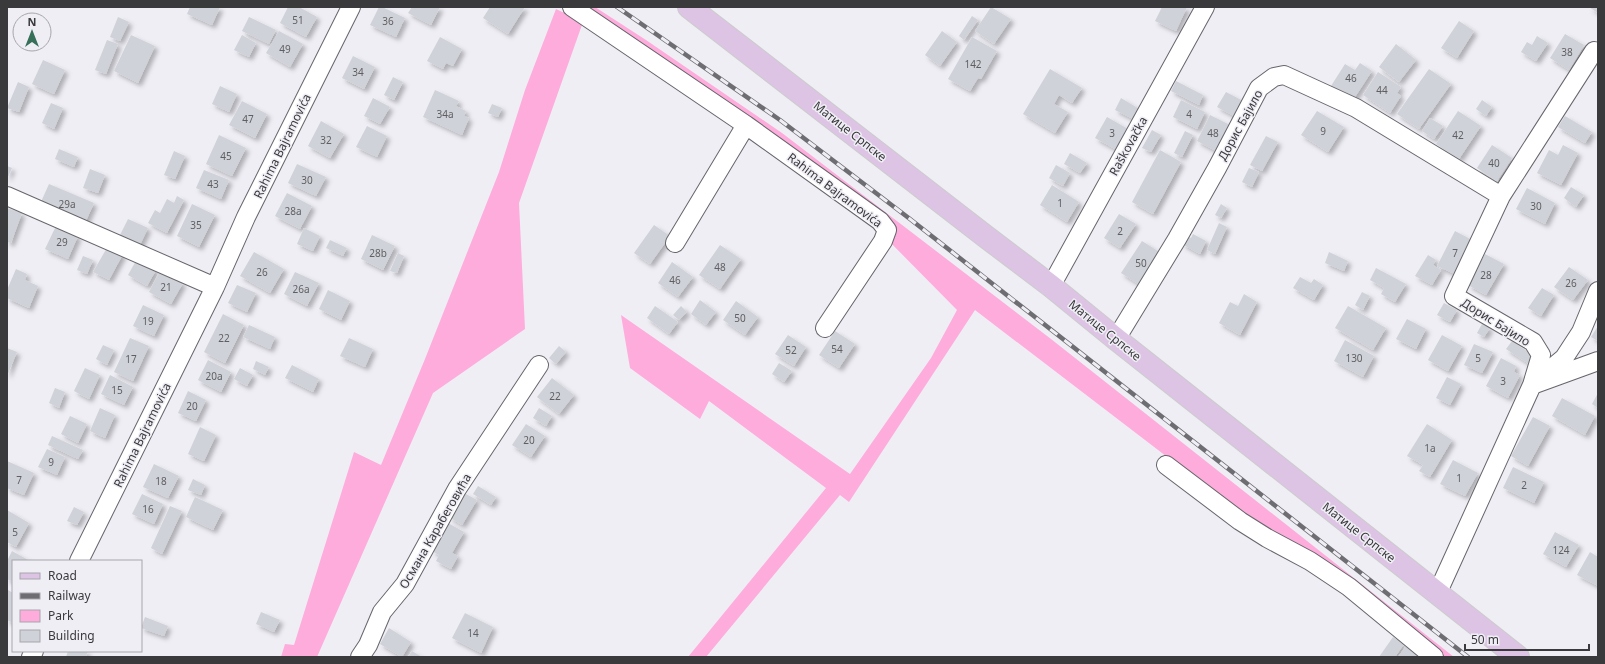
<svg xmlns="http://www.w3.org/2000/svg" width="1605" height="664" font-family="'Noto Sans',sans-serif">
<style>
.green{fill:#feacdc}
.building{fill:#cfd2d8;filter:url(#shadow)}
.lines{fill:none;stroke-linecap:round;stroke-linejoin:round}
.minor-casing{stroke:#66656b;stroke-width:20}
.major-casing{stroke:#ccc;stroke-width:24}
.minor{stroke:#fff;stroke-width:18}
.major{stroke:#ddc4e5;stroke-width:22}
.rail-casing{stroke:#6e6d72;stroke-width:4.5}
.rail{stroke:#efeef5;stroke-width:3;stroke-dasharray:9;stroke-linecap:butt}
.labels{text-anchor:middle;dominant-baseline:central;stroke-width:3;stroke-linejoin:round;paint-order:stroke}
.number-label{font-size:10px;fill:#5f5f63}
.street-label{font-size:12px;fill:#3a393c;stroke:#efeef5}
</style>
<defs>
<filter id="shadow"><feDropShadow dx="3.5" dy="3.5" stdDeviation="2" flood-color="#0004"/></filter>
</defs>
<rect width="100%" height="100%" fill="#efeef5"/>
<path class="green" d="M573 7H595L646 40 782 133 1051 339 1454 657H1441L1256 529 1162 453 975 310 849 502 840 495 706 657H688L826 488 709 401 700 419 630 368 621 315 850 474 931 358 957 310 882 234 888 226Z
M556 9 583 22 519 203 525 329 433 393 317 657H281L285 644 294 645 354 452 381 465 425 359 499 172 525 90Z"/>
<path class="building" d="M190 7H220L212 25 187 14Z
M288 7H299L317 17 306 37 280 23Z
M379 7H382L405 18 396 37 370 25Z
M412 7H440L431 25 408 13Z
M490 7H525L508 34 483 18Z
M991 7 1011 19 994 44 975 31Z
M1162 7H1187L1176 31 1155 21Z
M1589 7H1598V13Z
M972 16 978 20 964 40 959 36Z
M118 17 129 22 120 41 110 37Z
M249 17 276 30 269 44 242 31Z
M1459 21 1474 31 1457 58 1441 48Z
M279 31 303 44 290 67 266 53Z
M942 31 957 42 940 66 925 55Z
M1565 34 1584 45 1569 70 1550 58Z
M131 35 155 46 138 83 114 71Z
M242 35 256 43 249 57 234 50Z
M1537 36 1548 43 1536 61 1521 52 1527 42 1532 45Z
M440 37 462 49 453 66 446 63 443 69 427 61Z
M972 37 997 51 981 79 978 78 970 91 948 79Z
M107 40 118 44 106 74 95 70Z
M1396 44 1416 60 1399 82 1379 67Z
M353 56 375 67 364 89 342 78Z
M43 60 65 70 54 94 32 84Z
M1360 63 1372 71 1353 100 1331 86 1345 64 1355 70Z
M1050 69 1082 88 1072 103 1059 95 1054 104 1068 112 1055 133 1023 114Z
M1429 69 1451 84 1419 129 1397 114Z
M1378 72 1401 87 1397 93 1401 96 1390 113 1363 95Z
M393 77 403 82 394 100 384 95Z
M1176 81 1203 95 1199 105 1171 91Z
M18 82 29 87 19 112 7 108Z
M220 86 237 94 229 112 212 104Z
M435 90 459 101 456 106 466 111 464 116 469 118 462 135 423 117Z
M1226 92 1243 101 1234 116 1217 107Z
M373 98 390 107 380 124 364 116Z
M1121 98 1141 110 1135 120 1115 110Z
M1181 100 1205 112 1197 129 1173 117Z
M1482 100 1492 107 1486 116 1476 109Z
M242 101 267 114 255 138 229 125Z
M51 103 63 108 54 129 42 123Z
M492 104 502 108 498 117 488 113Z
M1317 111 1344 127 1328 152 1301 135Z
M1458 111 1481 126 1459 159 1436 144Z
M1210 115 1230 125 1216 151 1197 141Z
M1565 116 1592 132 1585 143 1558 127Z
M1107 117 1128 129 1117 150 1095 138Z
M1430 118 1443 126 1434 139 1422 131Z
M321 121 344 134 330 158 308 146Z
M367 126 387 136 377 157 356 147Z
M1152 130 1161 135 1151 152 1142 148Z
M1185 131 1193 135 1182 157 1174 153Z
M219 135 246 148 232 176 206 164Z
M1266 136 1278 142 1262 171 1250 165Z
M1492 145 1512 158 1497 181 1477 168Z
M1563 145 1578 153 1561 185 1537 173 1549 150 1558 155Z
M59 149 78 157 74 167 55 159Z
M1160 150 1181 162 1153 214 1132 202Z
M174 151 185 156 175 179 164 175Z
M1070 153 1087 163 1080 173 1064 164Z
M297 164 326 177 316 196 288 183Z
M1056 165 1070 173 1063 186 1049 178Z
M7 166 12 168 7 179Z
M1249 168 1259 172 1252 187 1242 182Z
M90 169 105 175 98 193 83 188Z
M204 170 229 180 221 199 196 188Z
M49 184 94 203 85 223 40 204Z
M1052 185 1079 202 1067 222 1040 205Z
M1571 187 1584 195 1576 207 1564 198Z
M1527 188 1555 203 1545 224 1516 209Z
M287 193 312 206 300 229 275 216Z
M177 196 184 200 167 233 148 223 155 210 160 213 167 199 174 203Z
M192 204 215 215 199 247 177 236Z
M1221 204 1227 208 1221 218 1215 215Z
M7 208 22 213 11 243 7 242Z
M1119 214 1136 224 1120 248 1104 238Z
M128 219 148 228 139 247 119 237Z
M1219 223 1227 227 1215 254 1207 250Z
M654 225 670 236 650 264 634 253Z
M56 226 78 236 68 259 45 249Z
M304 228 320 236 313 251 297 244Z
M1455 231 1472 240 1455 274 1437 266Z
M1193 234 1206 241 1200 254 1182 244 1186 236 1191 238Z
M372 235 395 246 383 270 361 259Z
M330 240 347 248 343 256 326 248Z
M1142 241 1161 253 1140 285 1121 273Z
M720 245 741 259 720 289 699 275Z
M108 246 123 254 109 280 93 272Z
M254 252 284 269 270 293 240 276Z
M1329 252 1348 261 1344 271 1325 263Z
M398 253 404 256 397 273 390 271Z
M1485 254 1504 264 1486 295 1468 285Z
M1428 255 1436 260 1433 265 1441 270 1432 285 1415 276Z
M83 256 93 260 87 274 77 270Z
M137 259 156 270 147 286 128 275Z
M672 262 693 277 678 297 658 283Z
M1569 267 1588 280 1573 300 1554 287Z
M1376 268 1406 284 1395 302 1381 294 1384 288 1370 280Z
M16 269 27 274 25 280 38 286 29 308 7 298V290Z
M160 271 183 283 171 304 149 292Z
M295 272 319 283 307 306 284 294Z
M1300 277 1311 283 1314 279 1323 285 1314 300 1293 288Z
M237 285 256 293 247 312 228 303Z
M1542 288 1554 295 1541 316 1528 308Z
M328 290 350 301 341 320 319 309Z
M1362 292 1370 296 1363 310 1355 305Z
M1244 294 1257 302 1240 335 1219 323 1230 302 1238 306Z
M700 300 716 312 706 325 691 314Z
M736 301 758 317 745 335 723 320Z
M1444 303 1457 310 1450 322 1437 315Z
M143 305 164 315 154 336 133 326Z
M655 306 678 322 669 334 647 318Z
M681 306 687 312 679 320 673 315Z
M1348 306 1386 328 1373 350 1335 328Z
M223 314 244 325 225 363 204 352Z
M1407 319 1426 329 1416 349 1396 339Z
M1482 324 1490 328 1484 337 1477 333Z
M249 325 275 337 270 349 243 337Z
M1598 326V341L1591 337Z
M835 331 855 344 839 368 819 355Z
M788 335 806 347 794 366 775 354Z
M1442 335 1462 346 1448 371 1428 360Z
M130 338 149 346 133 381 114 372Z
M349 338 373 349 365 367 340 356Z
M1345 340 1374 356 1363 377 1334 361Z
M1512 341 1534 356 1529 364 1506 349Z
M1474 344 1493 352 1482 373 1464 365Z
M103 345 114 350 107 365 96 359Z
M559 346 566 352 556 364 549 358Z
M7 348 17 352 7 376Z
M1501 358 1516 366 1514 372 1520 375 1508 398 1486 386Z
M208 360 231 372 221 392 198 380Z
M256 361 269 367 265 375 253 369Z
M779 363 792 371 784 382 772 374Z
M292 365 319 379 313 392 285 378Z
M85 368 100 375 89 399 74 391Z
M240 368 253 375 247 386 234 379Z
M110 375 133 387 124 405 101 394Z
M1447 377 1461 384 1450 405 1436 398Z
M552 378 574 395 559 414 537 397Z
M55 388 65 392 59 408 49 403Z
M188 391 206 400 196 421 178 413Z
M1598 393V408L1592 404Z
M1562 398 1595 416 1585 435 1552 416Z
M100 408 115 415 105 438 90 431Z
M539 408 552 416 546 426 533 418Z
M70 416 87 424 78 443 61 434Z
M1533 417 1550 426 1528 466 1511 456Z
M526 424 545 436 531 457 512 445Z
M1427 424 1452 440 1430 477 1419 471 1423 465 1407 456Z
M200 427 216 435 204 461 188 454Z
M52 436 83 450 78 459 48 445Z
M47 449 65 457 57 475 38 467Z
M1453 460 1478 473 1465 496 1440 484Z
M7 461 34 473 24 495 7 488Z
M154 464 179 476 168 498 143 487Z
M1513 467 1544 482 1534 503 1503 488Z
M193 479 205 485 201 495 188 490Z
M478 486 496 497 491 505 473 494Z
M464 493 477 500 462 525 449 517Z
M142 494 163 504 154 524 132 514Z
M195 497 223 510 213 530 186 517Z
M170 506 182 511 162 554 151 548Z
M74 507 84 512 77 525 67 521Z
M7 510 29 523 16 547 7 542Z
M448 523 464 532 452 553 458 556 451 569 436 561 439 555 432 551Z
M1555 532 1579 545 1566 567 1543 554Z
M12 551 30 561H13V582L7 579V561Z
M1590 552 1598 557V586L1577 575Z
M8 590 13 593V623L7 620Z
M261 612 280 620 274 632 256 624Z
M465 613 493 627 481 653 452 638Z
M145 617 168 626 164 636 141 628Z
M389 628 411 642 402 657 380 644Z
M1393 637 1404 644 1395 657H1379Z
M1406 646 1417 654 1415 657H1398Z
M68 651H86L88 652 85 657H66Z
M412 651 422 657H408Z"/>
<g class="lines">
<defs>
<path id="minor" d="M572 7 746 125 675 243
M746 125 880 221 887 230 883 241 825 328
M7 196 215 287
M1051 286 1205 7
M1116 339 1177 239 1217 168 1259 88 1274 77 1284 75 1356 108 1501 196
M1540 378 1564 358 1581 332 1598 291
M1532 385 1541 355 1533 342 1454 296 1501 196 1594 51
M1166 465 1240 521 1267 538 1310 561 1349 587 1434 657
M79 561 215 287 246 217 351 7
M1437 594 1532 385 1598 361
M31 657 34 651
M360 657 368 645 382 612 405 584 457 489 539 365"/>
<path id="major" d="M689 7 985 236 1051 286 1116 339 1518 657"/>
</defs>
<use href="#minor" class="minor-casing"/>
<use href="#major" class="major-casing"/>
<use href="#minor" class="minor"/>
<use href="#major" class="major"/>
<defs>
<path id="rail" d="M617 7 780 120 910 219 1468 657"/>
</defs>
<use href="#rail" class="rail-casing"/>
<use href="#rail" class="rail"/>
</g>
<g class="labels">
<g class="number-label">
<text x="298" y="20">51</text>
<text x="388" y="21">36</text>
<text x="285" y="49">49</text>
<text x="1567" y="52">38</text>
<text x="973" y="64">142</text>
<text x="358" y="72">34</text>
<text x="1351" y="78">46</text>
<text x="1382" y="90">44</text>
<text x="445" y="114">34a</text>
<text x="1189" y="114">4</text>
<text x="248" y="119">47</text>
<text x="1323" y="131">9</text>
<text x="1112" y="133">3</text>
<text x="1213" y="133">48</text>
<text x="1458" y="135">42</text>
<text x="326" y="140">32</text>
<text x="226" y="156">45</text>
<text x="1494" y="163">40</text>
<text x="307" y="180">30</text>
<text x="213" y="184">43</text>
<text x="1060" y="203">1</text>
<text x="67" y="204">29a</text>
<text x="1536" y="206">30</text>
<text x="293" y="211">28a</text>
<text x="196" y="225">35</text>
<text x="1120" y="231">2</text>
<text x="62" y="242">29</text>
<text x="378" y="253">28b</text>
<text x="1455" y="253">7</text>
<text x="1141" y="263">50</text>
<text x="720" y="267">48</text>
<text x="262" y="272">26</text>
<text x="1486" y="275">28</text>
<text x="675" y="280">46</text>
<text x="1571" y="283">26</text>
<text x="166" y="287">21</text>
<text x="301" y="289">26a</text>
<text x="740" y="318">50</text>
<text x="148" y="321">19</text>
<text x="224" y="338">22</text>
<text x="837" y="349">54</text>
<text x="791" y="350">52</text>
<text x="1354" y="358">130</text>
<text x="1478" y="358">5</text>
<text x="131" y="359">17</text>
<text x="214" y="376">20a</text>
<text x="1503" y="381">3</text>
<text x="117" y="390">15</text>
<text x="555" y="396">22</text>
<text x="192" y="406">20</text>
<text x="529" y="440">20</text>
<text x="1430" y="448">1a</text>
<text x="51" y="462">9</text>
<text x="1459" y="478">1</text>
<text x="19" y="480">7</text>
<text x="161" y="481">18</text>
<text x="1524" y="485">2</text>
<text x="148" y="509">16</text>
<text x="15" y="532">5</text>
<text x="1561" y="550">124</text>
<text x="473" y="633">14</text>
</g>
<g class="street-label">
<text transform="translate(1240 125) rotate(-61)">Дорис Бајило</text>
<text transform="translate(850 131) rotate(38)">Матице Српске</text>
<text transform="translate(282 146) rotate(-64)">Rahima Bajramovića</text>
<text transform="translate(1128 146) rotate(-61)">Raškovačka</text>
<text transform="translate(835 190) rotate(37)">Rahima Bajramovića</text>
<text transform="translate(1496 322) rotate(32)">Дорис Бајило</text>
<text transform="translate(1105 330) rotate(39)">Матице Српске</text>
<text transform="translate(142 435) rotate(-64)">Rahima Bajramovića</text>
<text transform="translate(435 531) rotate(-60)">Османа Карабеговића</text>
<text transform="translate(1359 532) rotate(38)">Матице Српске</text>
</g>
</g>
<rect width="1605" height="664" fill="none" stroke="#3a393c" stroke-width="16"/>
<rect x="12" y="560" width="130" height="92" fill="#efeef5" stroke="#a7a6ab"/>
<rect x="20" y="573" width="20" height="6" fill="#ddc4e5" stroke="#a7a6ab"/>
<text x="48" y="580" font-size="12" fill="#3a393c">Road</text>
<rect x="20" y="593" width="20" height="6" fill="#6e6d72" stroke="#a7a6ab"/>
<text x="48" y="600" font-size="12" fill="#3a393c">Railway</text>
<rect x="20" y="610" width="20" height="12" fill="#feacdc" stroke="#a7a6ab"/>
<text x="48" y="620" font-size="12" fill="#3a393c">Park</text>
<rect x="20" y="630" width="20" height="12" fill="#cfd2d8" stroke="#a7a6ab"/>
<text x="48" y="640" font-size="12" fill="#3a393c">Building</text>
<g transform="translate(32 32)"><circle r="19" fill="#efeef5" stroke="#a7a6ab"/>
<path d="M0-3L7 15L0 10L-7 15Z" fill="#367059"/>
<text y="-6" font-size="11" font-weight="bold" text-anchor="middle" fill="#3a393c">N</text>
</g>
<path d="M1465 644v6h124v-6" fill="none" stroke="#3a393c" stroke-width="2"/>
<text x="1471" y="644" font-size="12" fill="#3a393c" stroke="#efeef5" stroke-width="3" paint-order="stroke">50 m</text>
</svg>
